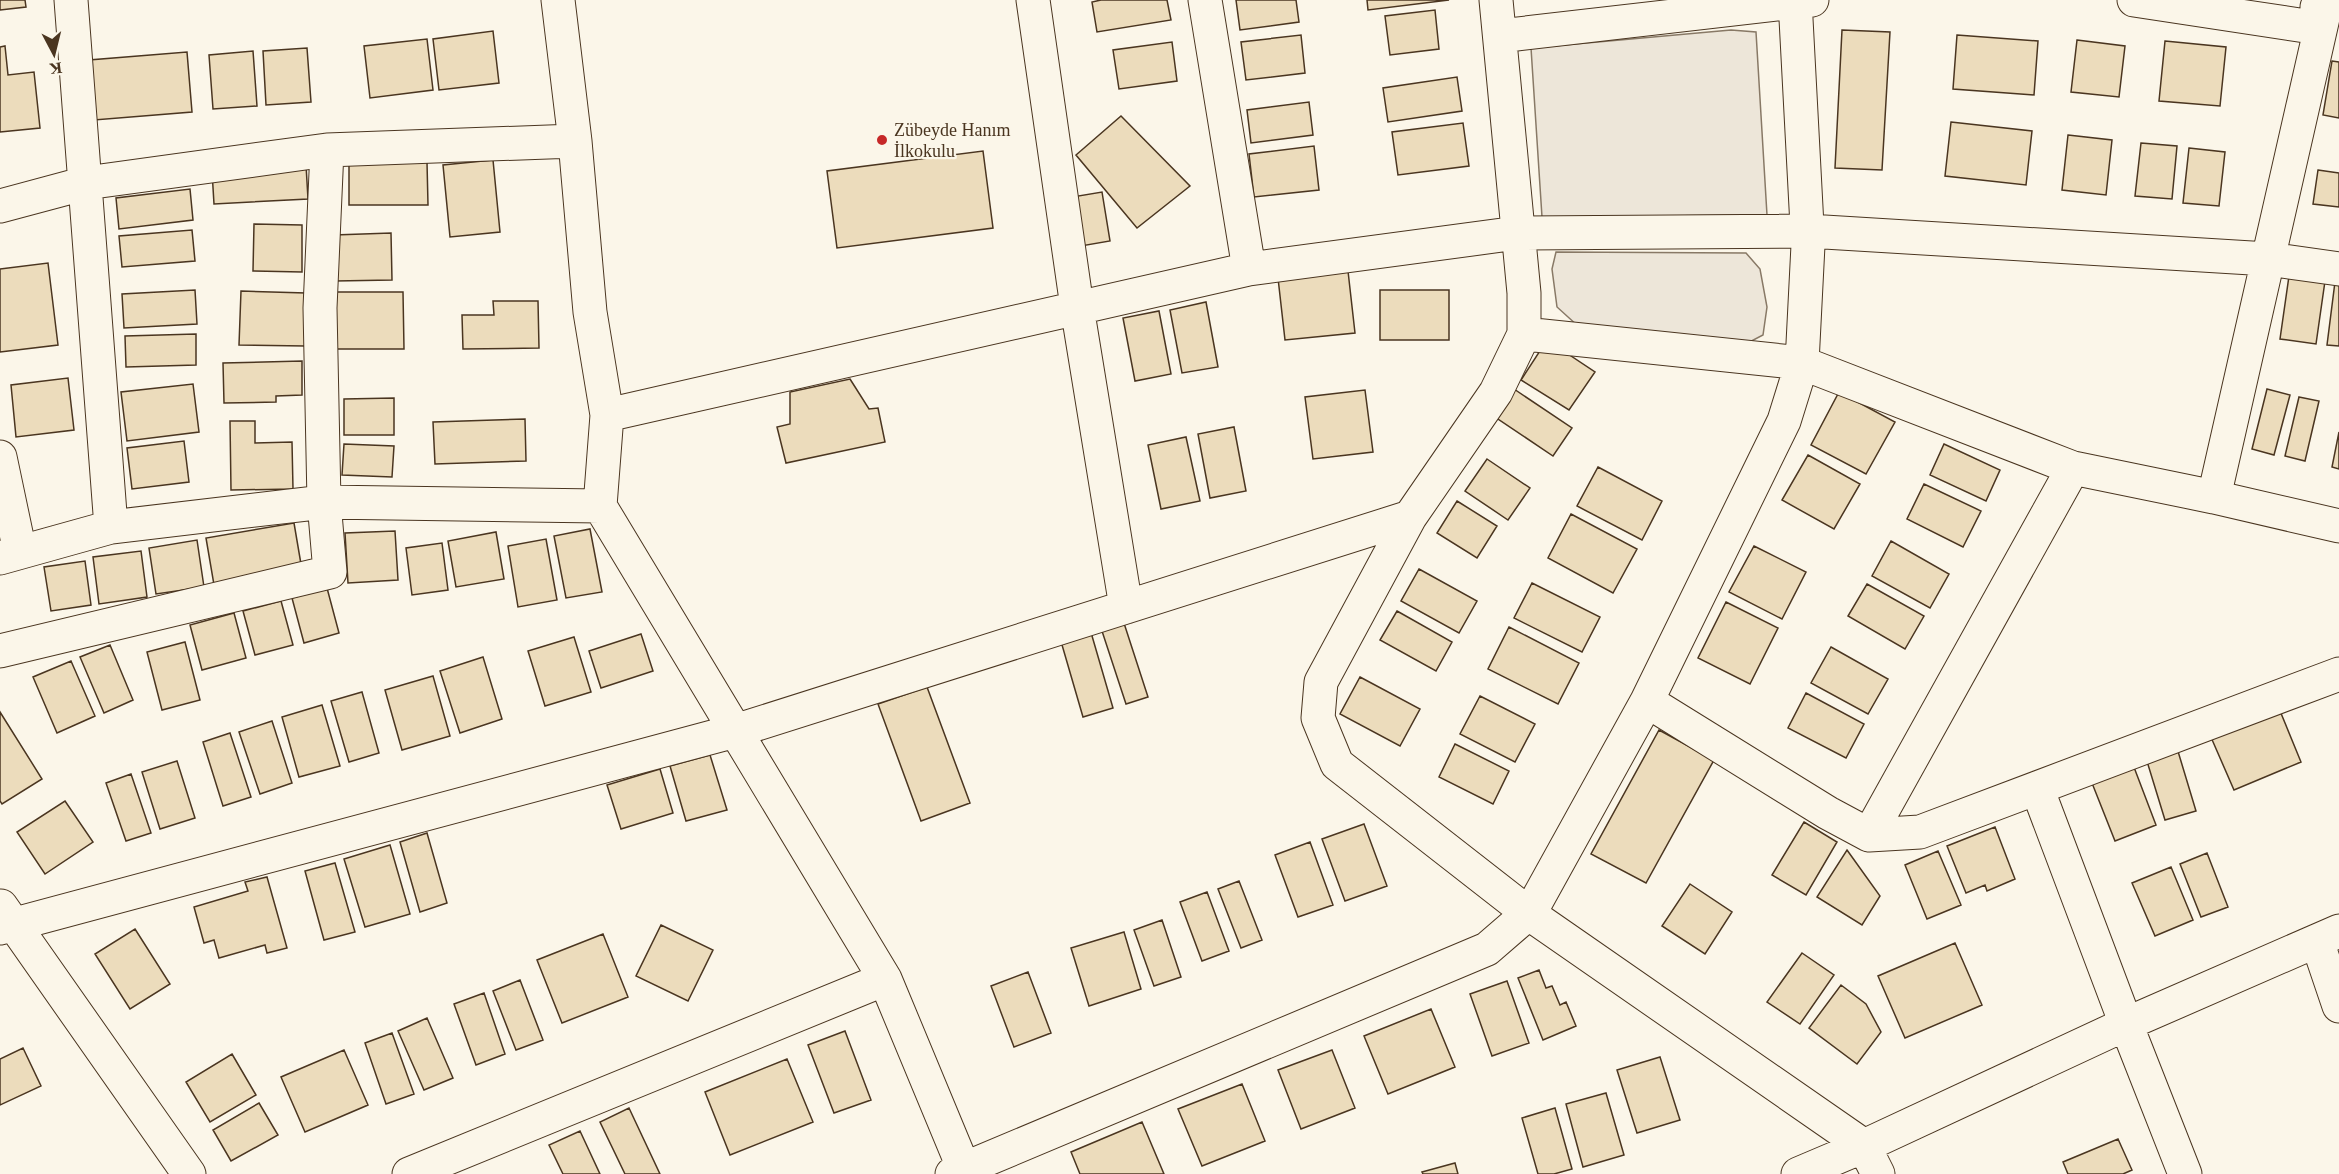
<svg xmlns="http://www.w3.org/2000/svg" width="2339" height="1174" font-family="'Times New Roman',serif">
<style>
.green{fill:#ede6d9;stroke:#887966;stroke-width:1.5}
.building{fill:#ecdcbc;stroke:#4a3520;stroke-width:1.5}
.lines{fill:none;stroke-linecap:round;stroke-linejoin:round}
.minor-casing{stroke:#4a3520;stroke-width:35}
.minor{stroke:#fbf6e9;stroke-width:33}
.poi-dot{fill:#c62828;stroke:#fbf6e9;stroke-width:2}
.labels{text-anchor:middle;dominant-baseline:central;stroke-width:4.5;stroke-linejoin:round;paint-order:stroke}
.poi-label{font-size:18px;fill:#4a3520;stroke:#fbf6e9;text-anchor:start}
</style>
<rect width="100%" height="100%" fill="#fbf6e9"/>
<path class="green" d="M1731 30 1756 32 1767 215 1542 217 1531 48Z
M1556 252 1746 253 1760 269 1767 307 1763 335 1740 347 1589 336 1557 307 1552 269Z"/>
<path class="building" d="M0 0H25L26 7 0 10Z
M1101 0H1167L1171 20 1097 32 1092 2Z
M1236 0H1296L1299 22 1240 30Z
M1367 0H1449L1368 10Z
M1435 10 1439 49 1390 55 1385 16Z
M1842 30 1890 32 1882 170 1835 168Z
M493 31 499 83 439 90 433 39Z
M1301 35 1305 73 1246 80 1241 42Z
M1957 35 2038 41 2034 95 1953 89Z
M427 39 433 90 370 98 364 46Z
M2077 40 2125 46 2119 97 2071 92Z
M2165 41 2226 47 2220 106 2159 101Z
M1172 42 1177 81 1119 89 1113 50Z
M5 46 8 75 34 72 40 128 0 132V47Z
M307 48 311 102 266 105 263 51Z
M253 51 257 106 213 109 209 55Z
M187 52 192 112 94 120 89 60Z
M2332 61 2339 62V118L2323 115Z
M1457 77 1462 111 1388 122 1383 88Z
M1309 102 1313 135 1251 143 1247 110Z
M1121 116 1190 186 1137 228 1076 155Z
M1951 122 2032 131 2026 185 1945 176Z
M1463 123 1469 166 1398 175 1392 132Z
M2068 135 2112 140 2106 195 2062 190Z
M2141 143 2177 146 2172 199 2135 196Z
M1314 146 1319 190 1254 197 1249 154Z
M2189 148 2225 152 2219 206 2183 203Z
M983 151 993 228 837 248 827 171Z
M493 160 500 232 450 237 443 165Z
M427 162 428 205H349V163Z
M306 165 308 199 214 204 212 171Z
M2318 170 2339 173V207L2313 204Z
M190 189 193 220 119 229 116 198Z
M1102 192 1110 241 1081 246 1072 197Z
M254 224 302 225V272L253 271Z
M192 230 195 261 122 267 119 236Z
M391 233 392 280 335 281 334 235Z
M48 263 58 345 0 352V269Z
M2290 269 2326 274 2316 344 2280 339Z
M1348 271 1355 333 1285 340 1278 278Z
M2336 274H2339V346L2327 345Z
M195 290 197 324 124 328 122 294Z
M1380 290H1449V340H1380Z
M241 291 306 293 305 346 239 345Z
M333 292H403L404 349H333Z
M493 301H538L539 348 463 349 462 315H494Z
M1206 302 1218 367 1182 373 1170 310Z
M1159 311 1171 374 1135 381 1123 318Z
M196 334V365L126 367 125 336Z
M1547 340 1595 372 1569 410 1521 380Z
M302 361V395L276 396V402L224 403 223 363Z
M68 378 74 430 16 437 11 385Z
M850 379 869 409 878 408 885 442 786 463 777 427 790 424V392Z
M193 384 199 432 127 441 121 392Z
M1514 389 1572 428 1553 456 1495 417Z
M2267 389 2290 395 2274 455 2252 449Z
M1365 390 1373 452 1313 459 1305 397Z
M1839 392 1895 422 1866 474 1811 445Z
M2299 397 2319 401 2305 461 2285 456Z
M394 398V435H344V399Z
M525 419 526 461 435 464 433 422Z
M230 421H255V443L292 442 293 489 231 490Z
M1234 427 1246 491 1210 498 1198 434Z
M2339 432V469L2332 467Z
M1186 437 1200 501 1161 509 1148 445Z
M184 441 189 482 132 489 127 448Z
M344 444 394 446 392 477 342 475Z
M1944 444 2000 470 1986 501 1930 475Z
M1808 455 1860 484 1834 529 1782 500Z
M1487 459 1530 488 1508 520 1465 491Z
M1598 467 1662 501 1642 540 1577 506Z
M1924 484 1981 511 1963 547 1907 519Z
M1457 501 1497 526 1477 558 1437 533Z
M1571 514 1637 549 1613 593 1548 558Z
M294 523 302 570 214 585 206 538Z
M590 529 602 592 566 598 554 536Z
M395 531 398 580 348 583 345 533Z
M496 532 504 579 456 587 448 541Z
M546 539 557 600 518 607 508 546Z
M197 540 204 587 156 594 149 548Z
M1891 541 1949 574 1930 608 1872 576Z
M442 543 448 590 412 595 406 548Z
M1754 546 1806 572 1782 619 1729 592Z
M141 551 147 597 99 604 93 557Z
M85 561 91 605 51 611 44 567Z
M1419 569 1477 601 1459 633 1401 601Z
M1532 583 1600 617 1582 652 1514 618Z
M1867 584 1924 616 1905 649 1848 616Z
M327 588 339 633 304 643 292 598Z
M281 601 293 645 255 655 243 611Z
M1726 602 1778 628 1750 684 1698 658Z
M1397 611 1452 642 1436 671 1380 640Z
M234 613 246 658 202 670 190 625Z
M1122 617 1148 697 1126 704 1100 625Z
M1509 627 1579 663 1558 704 1488 669Z
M1090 629 1113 708 1083 717 1060 638Z
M641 634 653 671 601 688 589 651Z
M574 637 591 692 545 706 528 651Z
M185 642 200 700 162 710 147 652Z
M110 645 133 700 104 713 80 657Z
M1831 647 1888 679 1868 714 1811 683Z
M483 657 502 719 460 733 440 671Z
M71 661 95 716 57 733 33 677Z
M433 676 450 736 402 750 385 690Z
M1360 677 1420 709 1400 746 1340 714Z
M927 687 970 803 921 821 878 704Z
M362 692 379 753 349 762 331 701Z
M1806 693 1864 724 1846 758 1788 728Z
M1480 696 1535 724 1515 762 1460 734Z
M322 705 340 766 299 777 282 717Z
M2278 706 2301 762 2234 790 2210 735Z
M0 712 42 779 2 804 0 801Z
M272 721 292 783 260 794 239 732Z
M1659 730 1714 760 1646 883 1591 854Z
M230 733 251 797 223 806 203 742Z
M1455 744 1509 771 1493 804 1439 777Z
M2177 748 2196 811 2165 820 2146 758Z
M710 755 727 810 686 821 670 766Z
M177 761 195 818 160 829 142 772Z
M2132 762 2156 825 2115 841 2090 778Z
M660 769 673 813 621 829 607 785Z
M131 774 151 833 126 841 106 783Z
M65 801 93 842 45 874 17 832Z
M1804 822 1837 842 1806 895 1772 875Z
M1364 824 1387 886 1345 901 1322 839Z
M1995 827 2015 879 1987 891 1985 885 1966 893 1947 846Z
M427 833 447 903 420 912 400 842Z
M1310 842 1333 905 1298 917 1275 855Z
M390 845 410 914 365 927 344 859Z
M1847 850 1880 896 1862 925 1817 897Z
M1938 851 1961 905 1927 919 1905 865Z
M2207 853 2228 907 2201 917 2180 864Z
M335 863 355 932 324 940 305 871Z
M2171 867 2193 920 2155 936 2132 883Z
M267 877 287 948 267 953 265 945 219 958 214 940 204 943 194 907 248 891 245 882Z
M1239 881 1262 940 1241 948 1218 889Z
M1690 884 1732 912 1705 954 1662 926Z
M1207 892 1229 951 1202 961 1180 902Z
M1162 920 1181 977 1154 986 1134 930Z
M661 925 713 950 688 1001 636 976Z
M135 929 170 984 130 1009 95 954Z
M1124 932 1141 989 1089 1006 1071 948Z
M603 934 628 997 562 1023 537 960Z
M1955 943 1982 1005 1905 1038 1878 976Z
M1802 953 1834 975 1800 1024 1767 1002Z
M1539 970 1546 988 1552 986 1560 1005 1566 1002 1576 1026 1543 1040 1518 978Z
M1028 972 1051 1033 1014 1047 991 986Z
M520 980 543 1040 516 1050 493 991Z
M1507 981 1529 1043 1492 1056 1470 994Z
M1841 985 1866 1004 1881 1032 1857 1064 1809 1028Z
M484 993 505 1054 476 1065 454 1004Z
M1431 1009 1455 1067 1388 1094 1364 1036Z
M427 1018 453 1078 424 1090 398 1031Z
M845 1031 871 1100 834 1113 808 1045Z
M392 1033 414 1094 386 1104 365 1043Z
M23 1048 41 1086 0 1105V1059Z
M344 1050 368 1105 305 1132 281 1077Z
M1332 1050 1355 1108 1301 1129 1278 1070Z
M232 1054 256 1095 210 1122 186 1082Z
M1660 1057 1680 1120 1637 1133 1617 1070Z
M787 1059 813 1122 730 1155 705 1092Z
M1242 1084 1265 1141 1202 1166 1178 1109Z
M1606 1093 1624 1155 1583 1167 1566 1104Z
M259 1103 278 1135 231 1161 213 1130Z
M629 1108 660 1174H625L600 1122Z
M1555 1108 1572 1169 1554 1174H1538L1522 1118Z
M1142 1122 1164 1174H1080L1071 1152Z
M580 1131 600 1174H563L549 1145Z
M2118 1139 2132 1170 2123 1174H2068L2063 1162Z
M1455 1163 1458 1174H1423L1422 1172Z"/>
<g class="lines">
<defs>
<path id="minor" d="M71 0 111 527
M558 0 575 141 590 312 607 415 600 506 885 979 966 1174
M1033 0 1077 307 1126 607
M1205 0 1249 269
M1496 0 1524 293V334L1496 392 1410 517 1321 682 1318 718 1337 764 1528 913 1864 1146 1878 1174
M2134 0 2319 28 2317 7
M1500 36 1812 0
M0 206 86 183 327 150 575 141
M1524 334 1802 363 2073 468 2214 497 2339 526
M607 415 1249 269 1517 233 1808 231 2268 259 2339 269
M0 457 20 552
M2214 497 2327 0
M0 558 111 527 324 502 600 506
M0 651 330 572 324 502 320 308 327 150
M1647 701 1828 813 1869 835 1920 832 2339 674
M2037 788 2126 1024 2185 1174
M1869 835 2073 468
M1 906 189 1174
M0 928 735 731 1410 517
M2317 941 2339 1006
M409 1174 885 979
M952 1174 1487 949 1531 911 1647 701 1784 421 1802 363 1808 245 1795 0
M1798 1174 1864 1146 2126 1024 2339 931"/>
</defs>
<use href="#minor" class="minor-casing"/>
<use href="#minor" class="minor"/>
</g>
<circle class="poi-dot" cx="882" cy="140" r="6"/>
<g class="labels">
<g class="poi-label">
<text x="894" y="130">Zübeyde Hanım<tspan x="894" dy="21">İlkokulu</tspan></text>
</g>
</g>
<g transform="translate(54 54) rotate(173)" stroke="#fbf6e9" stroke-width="4.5" paint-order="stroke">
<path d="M0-4.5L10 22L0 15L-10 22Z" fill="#4a3520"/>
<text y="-9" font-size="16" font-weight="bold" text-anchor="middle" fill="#4a3520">K</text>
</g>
</svg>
